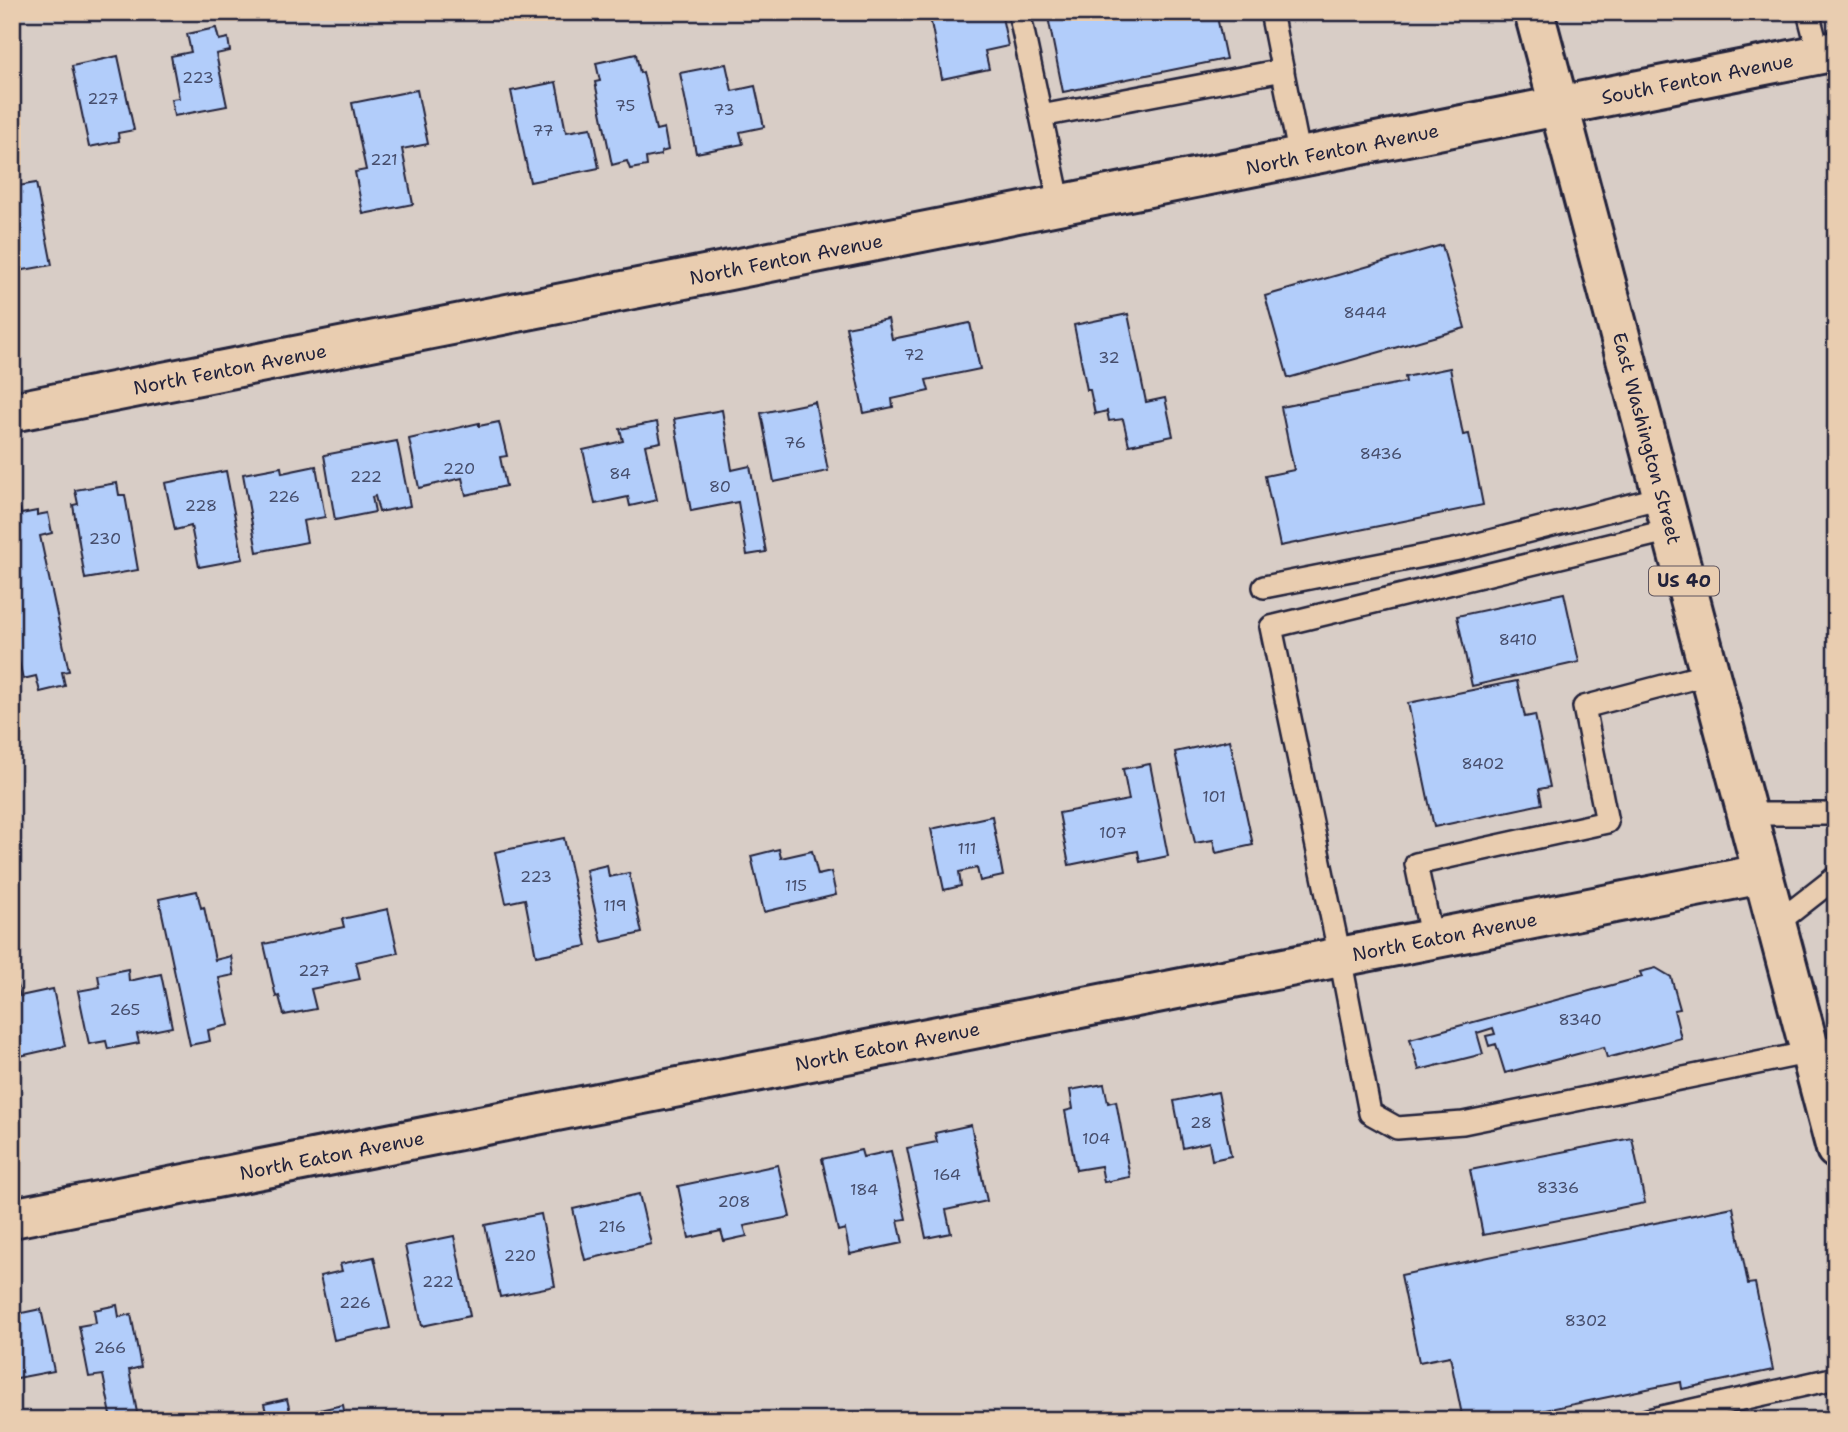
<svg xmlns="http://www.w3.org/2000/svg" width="1848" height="1432" font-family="'Shantell Sans',sans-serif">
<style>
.building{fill:#b2cdfa;stroke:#22223b;stroke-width:2}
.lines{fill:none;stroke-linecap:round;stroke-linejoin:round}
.service-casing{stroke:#22223b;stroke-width:26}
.minor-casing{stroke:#22223b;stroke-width:44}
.tertiary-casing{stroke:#22223b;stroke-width:44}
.primary-casing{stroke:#22223b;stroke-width:44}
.service{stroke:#e9cdb0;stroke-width:21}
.minor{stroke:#e9cdb0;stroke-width:38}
.tertiary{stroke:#e9cdb0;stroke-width:38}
.primary{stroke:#e9cdb0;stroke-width:38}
.labels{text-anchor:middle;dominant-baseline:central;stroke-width:5;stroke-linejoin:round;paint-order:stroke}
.number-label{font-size:16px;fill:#464d6b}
.shield{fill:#e9cdb0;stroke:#5e555e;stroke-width:2}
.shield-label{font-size:18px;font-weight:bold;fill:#22223b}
.street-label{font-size:19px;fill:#22223b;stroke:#e9cdb0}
</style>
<rect width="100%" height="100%" fill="#d8cdc6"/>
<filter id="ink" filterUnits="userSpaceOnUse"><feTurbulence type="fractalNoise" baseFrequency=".0143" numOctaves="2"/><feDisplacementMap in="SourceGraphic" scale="14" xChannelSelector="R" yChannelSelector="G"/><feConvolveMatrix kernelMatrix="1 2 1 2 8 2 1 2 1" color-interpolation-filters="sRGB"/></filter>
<g filter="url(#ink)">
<path class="building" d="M929 12H1001L1008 46 985 51 989 69 942 79Z
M1047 12H1216L1226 59 1063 92Z
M216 28 219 40 228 38 230 51 216 54 227 106 174 116 171 99 179 98 171 56 191 52 187 34Z
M636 54 640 73 643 72 656 130 664 128 668 150 661 152V155L646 158 647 166 630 169 627 161 612 165 595 82 600 81 596 63Z
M118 56 134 130 118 133 119 141 89 147 72 66Z
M726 64 732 91 755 86 764 127 740 132 743 144 696 153 680 73Z
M556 82 566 132 591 128 599 168 530 182 511 91Z
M417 90 428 144 402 149 413 204 363 214 355 172 366 170 352 103Z
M36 183 52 265 12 272V187Z
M1442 245 1465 328 1288 378 1265 296Z
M1128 314 1146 402 1165 398 1173 436 1129 445 1123 419 1109 421 1107 411 1095 414 1090 390H1087L1074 325Z
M888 319 892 339 970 323 980 369 926 380 929 391 892 399 893 407 864 413 846 327Z
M1450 368 1463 435 1469 434 1483 505 1280 546 1265 476 1294 470 1281 407 1406 382 1405 377Z
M815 402 828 471 774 482 761 413Z
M722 410 732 470 750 466 766 552 747 555 738 502 691 511 674 419Z
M499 422 507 456 500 457 506 486 466 495 462 478 419 488 409 439 479 423V426Z
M657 422 661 442 645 445 657 500 630 506 628 497 595 504 583 450 623 441 620 429Z
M397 441 410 506 379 512 375 496 372 497 375 512 335 520 324 455Z
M316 466 325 517 303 521 307 542 257 552 243 474 281 467 282 473Z
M226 471 243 559 199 567 191 526 175 530 165 483Z
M117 483 119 495H125L138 570 85 579 73 505 78 504 75 490Z
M20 509 21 514 37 511V515L48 513 52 533 40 536 69 671 62 672 65 686 40 692 36 676 23 679 12 631V511Z
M1564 593 1579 662 1472 686 1457 616Z
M1517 681 1525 717 1535 715 1550 787 1539 789 1542 804 1434 827 1408 703Z
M1230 740 1253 845 1216 853 1213 840 1195 843 1175 752Z
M1150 764 1168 856 1140 862 1138 851 1069 865 1059 813 1129 800 1123 769Z
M992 816 1003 876 980 881 977 868 959 872 961 886 944 890 931 829Z
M564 838 587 946 536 956 525 899 506 903 495 852Z
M779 849 781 858 812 851 818 875 831 872 836 895 764 912 751 856Z
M607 865 609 877 629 873 642 933 602 942 586 870Z
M197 891 201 908 204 907 215 960 231 956 234 975 219 978 229 1025 208 1030 210 1041 190 1045 159 899Z
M388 909 398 953 356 962 360 979 311 989 316 1009 284 1015 279 996 276 997 264 944 344 927 342 919Z
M1656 968 1671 977 1680 1009 1674 1010 1681 1038 1607 1058 1604 1047 1505 1073 1496 1044 1489 1046 1486 1036 1495 1034 1493 1028 1477 1033 1483 1054 1419 1070 1410 1039 1642 977 1640 972Z
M128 969 129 981 161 974 172 1027 137 1034 139 1043 108 1049 106 1041 89 1044 78 991 100 987 98 975Z
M16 982 20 996 53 989 65 1046 20 1056 19 1050 12 1051V983Z
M1104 1084 1108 1103 1116 1101 1130 1177 1104 1182 1101 1166 1076 1170 1065 1111 1073 1109 1070 1090Z
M1218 1092 1231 1156 1212 1160 1209 1142 1183 1148 1174 1101Z
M971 1125 987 1201 946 1210 951 1233 926 1238 907 1148 937 1142 935 1133Z
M1632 1138 1645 1203 1483 1235 1470 1170Z
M861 1150 863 1157 891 1151 906 1219 898 1220 903 1243 850 1254 845 1229 838 1231 822 1159Z
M778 1165 790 1217 744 1226 747 1236 724 1241 721 1231 689 1238 678 1186Z
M639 1194 651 1244 585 1260 573 1209Z
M1733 1207 1748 1284 1755 1283 1773 1370 1682 1389 1681 1382 1497 1420H1463L1450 1356 1419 1362 1401 1275Z
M541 1214 555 1286 500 1297 485 1225Z
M454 1236 470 1316 422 1326 405 1246Z
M374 1257 390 1328 334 1340 320 1276 342 1271 340 1264Z
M117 1305 119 1317 131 1314 141 1367 129 1370 138 1418 164 1413 165 1420H112L103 1375 89 1377 79 1326 96 1323 94 1310Z
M41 1309 54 1371 12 1379V1315Z
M287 1399 291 1416 343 1405 346 1420H268L264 1404Z"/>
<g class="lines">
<defs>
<path id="service" d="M1019 12 1060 205
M1271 12 1300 158
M1808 12 1819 54
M1041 116 1283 70
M1671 530 1271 627 1340 957 1370 1113 1397 1128 1463 1123 1836 1047
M1264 587 1459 549 1662 497
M1746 814H1836
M1776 924 1836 877
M1432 940 1416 864 1607 822 1584 707 1709 674
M1648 1420 1836 1378"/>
<g id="minor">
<path id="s1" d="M12 1218 1762 874"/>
</g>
<g id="tertiary">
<path id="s2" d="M12 412 1836 51"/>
</g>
<g id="primary">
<path id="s3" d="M1534 12 1836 1149"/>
</g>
</defs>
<use href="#service" class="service-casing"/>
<use href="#minor" class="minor-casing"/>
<use href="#tertiary" class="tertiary-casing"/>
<use href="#primary" class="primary-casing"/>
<use href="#service" class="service"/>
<use href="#minor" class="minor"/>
<use href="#tertiary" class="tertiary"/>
<use href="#primary" class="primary"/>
</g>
</g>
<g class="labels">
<g class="number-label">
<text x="198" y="77">223</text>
<text x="103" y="98">227</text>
<text x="625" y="105">75</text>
<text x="724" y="109">73</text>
<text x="543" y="130">77</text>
<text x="384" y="159">221</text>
<text x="1365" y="312">8444</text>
<text x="914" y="354">72</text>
<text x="1109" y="357">32</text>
<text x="795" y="442">76</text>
<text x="1381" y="453">8436</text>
<text x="459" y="468">220</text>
<text x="620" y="473">84</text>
<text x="366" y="476">222</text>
<text x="720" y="486">80</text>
<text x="284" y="496">226</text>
<text x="201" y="505">228</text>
<text x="105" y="538">230</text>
<text x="1518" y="639">8410</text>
<text x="1483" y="763">8402</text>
<text x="1214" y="796">101</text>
<text x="1113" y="832">107</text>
<text x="967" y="848">111</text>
<text x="536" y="876">223</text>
<text x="796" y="885">115</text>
<text x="615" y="905">119</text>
<text x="314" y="970">227</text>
<text x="125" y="1009">265</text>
<text x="1580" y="1019">8340</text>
<text x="1201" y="1122">28</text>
<text x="1096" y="1138">104</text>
<text x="947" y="1174">164</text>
<text x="1558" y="1187">8336</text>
<text x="864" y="1189">184</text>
<text x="734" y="1201">208</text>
<text x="612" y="1226">216</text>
<text x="520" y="1255">220</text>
<text x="438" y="1281">222</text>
<text x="355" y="1302">226</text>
<text x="1586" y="1320">8302</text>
<text x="110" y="1347">266</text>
</g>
<rect class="shield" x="1649" y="566.5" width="70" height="29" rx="5"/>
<g class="shield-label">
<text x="1684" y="581">US 40</text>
</g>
<g class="street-label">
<text stroke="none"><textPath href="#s2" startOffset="1718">South Fenton Avenue</textPath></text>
<text stroke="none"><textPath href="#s2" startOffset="1356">North Fenton Avenue</textPath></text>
<text stroke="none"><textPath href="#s2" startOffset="789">North Fenton Avenue</textPath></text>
<text stroke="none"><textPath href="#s2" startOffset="222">North Fenton Avenue</textPath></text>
<text stroke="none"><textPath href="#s3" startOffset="441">East Washington Street</textPath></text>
<text stroke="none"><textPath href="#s1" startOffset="1460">North Eaton Avenue</textPath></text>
<text stroke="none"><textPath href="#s1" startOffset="892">North Eaton Avenue</textPath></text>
<text stroke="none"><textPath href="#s1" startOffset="326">North Eaton Avenue</textPath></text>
</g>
</g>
<rect width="1848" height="1432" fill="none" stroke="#e9cdb0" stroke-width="42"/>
<rect x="21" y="21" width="1806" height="1390" fill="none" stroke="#22223b" stroke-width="2.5" filter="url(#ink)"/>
</svg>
